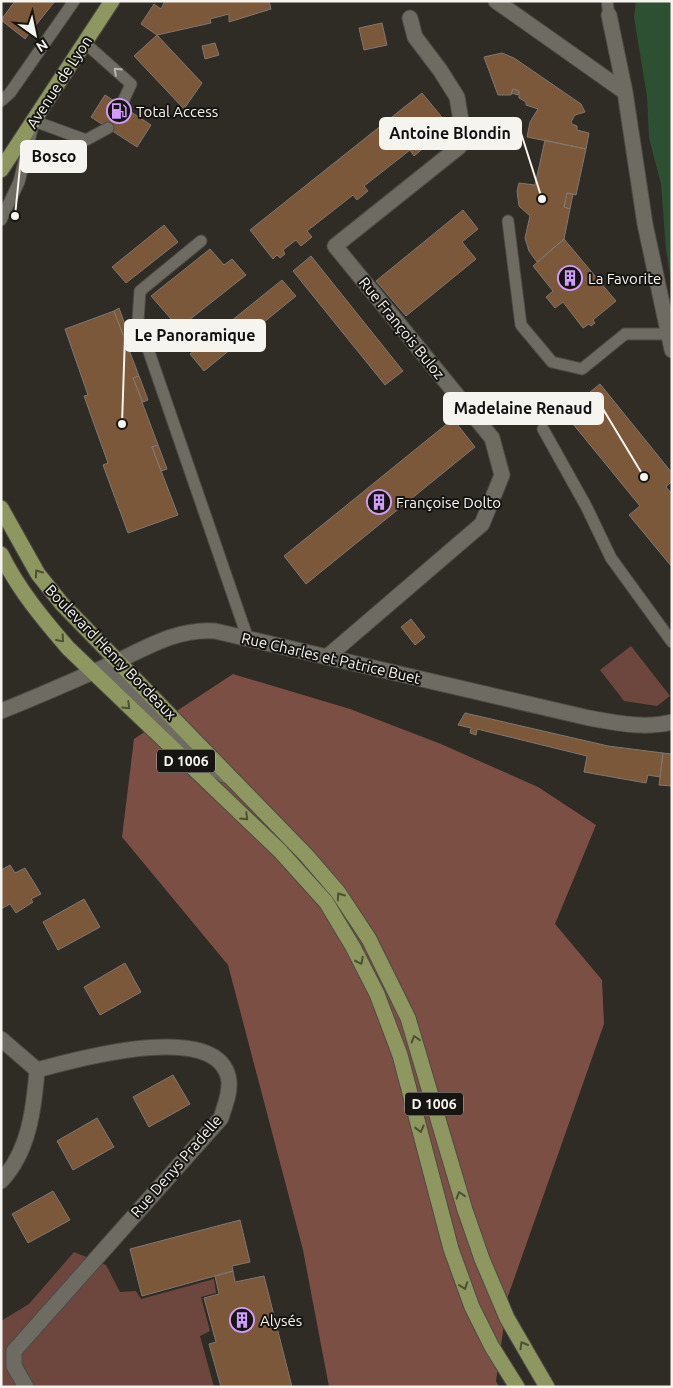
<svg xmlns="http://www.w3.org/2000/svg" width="673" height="1388" font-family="Ubuntu,sans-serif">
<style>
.green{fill:#6d473e}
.forest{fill:#7c4f45}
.water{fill:#2d4f32}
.building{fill:#7b5839;stroke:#7f7771}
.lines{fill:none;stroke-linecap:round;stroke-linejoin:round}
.lane-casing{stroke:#4d4b44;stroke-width:13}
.street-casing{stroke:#4d4b44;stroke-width:17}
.primary-casing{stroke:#4d4b44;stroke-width:17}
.lane{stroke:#6e6b63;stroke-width:11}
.street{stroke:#6e6b63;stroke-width:15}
.primary{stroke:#8d975f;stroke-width:15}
.oneway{stroke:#b9b6b0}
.oneway2{stroke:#4c5035}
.labels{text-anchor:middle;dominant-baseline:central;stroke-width:4;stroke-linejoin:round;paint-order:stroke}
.shield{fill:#161512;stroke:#b3b1ad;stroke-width:1}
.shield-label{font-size:14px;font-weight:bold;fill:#f6f4ef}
.street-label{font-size:15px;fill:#f6f4ef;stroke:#161512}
.poi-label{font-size:15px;fill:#f6f4ef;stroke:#161512;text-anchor:start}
.leader{fill:none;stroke:#f6f4ef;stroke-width:2}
.callout-dot{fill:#f6f4ef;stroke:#161512;stroke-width:2}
.callout{fill:#f6f4ef;stroke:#f6f4ef;stroke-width:2}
.callout-label{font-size:16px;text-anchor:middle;font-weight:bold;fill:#111}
</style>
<rect width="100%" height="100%" fill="#2f2c25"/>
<path class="green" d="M631 646 670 696 657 706 624 701 600 670Z
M74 1252 106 1265 120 1292 136 1291 141 1299 214 1279 216 1293 201 1297 210 1331 200 1336 214 1387H1V1321L29 1304Z"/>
<path class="forest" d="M233 674 350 709 441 744 538 787 596 825 555 924 602 980 604 1024 508 1296 496 1381 499 1387H329L303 1250 228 965 122 837 134 739Z"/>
<path class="water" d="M636 1H672V286L666 250 661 184 649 138 647 97 634 17Z"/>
<path class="building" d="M15 1H55L25 39 1 20Z
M165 1H269L271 9 229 22V14L210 19 211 23 157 35 141 24 154 4 161 9Z
M382 23 387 45 364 50 359 28Z
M157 35 202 83 184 109 134 56Z
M215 43 219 55 205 59 202 46Z
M502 53 514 58 581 104 585 112 575 115 571 122 572 124 577 126V130L589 133 586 149 527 137 530 122 538 109 526 105V102L519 98V91L513 89 511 95H498L484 57Z
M513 89 519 91 518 95 511 93Z
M422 93 445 121 422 140 426 146 414 156 410 150 364 186 368 191 357 200 353 195 307 231 312 237 301 246 296 240 283 250 285 254 280 258 277 255 273 259 250 230Z
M105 95 151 125 137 147 91 117Z
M545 140 586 149 576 195 567 193 564 207 570 209 564 239 537 262 529 251 525 238 530 216 519 206 517 191 519 183 535 185Z
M567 193 573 194 570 209 564 207Z
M463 210 478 229 462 242 476 259 406 316 376 281Z
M164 225 178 242 126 283 112 267Z
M564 239 616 301 593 320 595 323 591 326 589 324 583 328 563 302 555 308 546 297 553 291 533 266Z
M210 249 224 265 232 259 246 275 179 328 151 296Z
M311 256 403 371 385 385 293 271Z
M282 280 296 296 204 371 190 354Z
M119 308 128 333 123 335 114 311Z
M114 311 139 376 133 378 158 445 152 447 178 515 128 533 103 465 108 463 84 396 88 395 65 329Z
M139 376 148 400 143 402 133 378Z
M600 384 672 473V481L666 487 672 494V567L629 515 640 506 564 413Z
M453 419 475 447 306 584 284 556Z
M158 445 167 469 161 471 152 447Z
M411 619 425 637 415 645 401 627Z
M465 713 608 746 663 753 660 777 648 775 646 783 584 772 587 756 477 729 476 735 470 733 471 728 458 725Z
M663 753 672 754V786L659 785Z
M10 865 15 873 25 868 41 894 31 899 33 902 16 913 10 904 1 909V870Z
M84 899 100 927 58 950 43 922Z
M125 963 141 992 100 1015 84 987Z
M173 1075 190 1104 149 1127 133 1097Z
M97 1118 114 1147 73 1170 57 1141Z
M53 1191 70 1220 28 1243 12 1214Z
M240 1220 250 1262 232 1266 233 1271 142 1296 130 1249Z
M233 1271 235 1282 264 1276 292 1387H221L209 1344 216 1342 204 1298 219 1294 215 1276Z"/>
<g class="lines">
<defs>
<path id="lane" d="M607 1 609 15
M85 43 131 84 121 106
M1 101 10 93 74 1
M1 220 19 182 34 121 86 140 108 128
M508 221 521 325 552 362 582 369 625 334H667
M201 241 140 291 138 320 248 639
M543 429 586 506 611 558 672 642"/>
<path id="street" d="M496 1 625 92 645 224 672 350
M609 15 625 92
M327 657 482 524 502 475 492 438 335 246 459 147 462 126 457 97 440 70 415 37 410 18
M106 666 201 760 224 775
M1 711C37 697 72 681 107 666 143 650 175 628 215 631L589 718C617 723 644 729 672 722
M1 1039 37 1070C34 1108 29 1152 1 1181
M26 1387 14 1366V1351L221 1118C225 1105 230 1094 229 1081 221 1018 74 1060 37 1070"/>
<path id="primary" d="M1 170 112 1
M1 508 38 574 62 604 306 855 338 892 369 939 408 1018 465 1210 482 1259 507 1318 547 1387
M1 554C18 589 43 619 68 648L280 851 326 902 353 947 377 994 400 1055 451 1249 472 1307 492 1347 517 1387"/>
</defs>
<use href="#lane" class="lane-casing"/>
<use href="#street" class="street-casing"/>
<use href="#primary" class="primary-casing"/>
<use href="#lane" class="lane"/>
<use href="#street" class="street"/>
<use href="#primary" class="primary"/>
</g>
<defs><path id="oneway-chevron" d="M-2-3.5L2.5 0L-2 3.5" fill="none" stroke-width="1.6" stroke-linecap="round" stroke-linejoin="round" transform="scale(1.25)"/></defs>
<use class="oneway" href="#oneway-chevron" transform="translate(117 71) rotate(-137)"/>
<g class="oneway2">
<use href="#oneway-chevron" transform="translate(38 573) rotate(-125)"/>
<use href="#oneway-chevron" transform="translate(61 639) rotate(49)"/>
<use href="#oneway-chevron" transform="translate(127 706) rotate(44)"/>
<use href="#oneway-chevron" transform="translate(245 817) rotate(44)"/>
<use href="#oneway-chevron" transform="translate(340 896) rotate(-125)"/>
<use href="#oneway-chevron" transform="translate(360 961) rotate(63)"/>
<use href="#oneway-chevron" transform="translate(415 1039) rotate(-107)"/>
<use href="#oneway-chevron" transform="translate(420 1129) rotate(76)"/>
<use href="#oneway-chevron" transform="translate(460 1195) rotate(-107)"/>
<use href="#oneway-chevron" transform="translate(464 1286) rotate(70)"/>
<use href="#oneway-chevron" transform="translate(523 1345) rotate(-120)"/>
</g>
<defs>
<symbol id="fuel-ring" viewBox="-11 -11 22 22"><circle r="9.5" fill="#161512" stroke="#d09dfe" stroke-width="1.5"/><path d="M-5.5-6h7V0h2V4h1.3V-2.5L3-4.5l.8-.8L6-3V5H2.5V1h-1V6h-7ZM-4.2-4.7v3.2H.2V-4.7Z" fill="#d09dfe"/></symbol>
<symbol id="building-ring" viewBox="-11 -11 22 22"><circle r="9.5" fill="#161512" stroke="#d09dfe" stroke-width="1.5"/><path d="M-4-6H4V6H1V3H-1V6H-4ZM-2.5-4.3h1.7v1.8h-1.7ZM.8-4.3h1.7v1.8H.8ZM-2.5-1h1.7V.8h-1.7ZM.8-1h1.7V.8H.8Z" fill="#d09dfe"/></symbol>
</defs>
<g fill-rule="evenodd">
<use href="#fuel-ring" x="105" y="97" width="28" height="28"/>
<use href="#building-ring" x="556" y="264" width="28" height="28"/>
<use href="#building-ring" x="365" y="488" width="28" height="28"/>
<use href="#building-ring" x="228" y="1306" width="28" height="28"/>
</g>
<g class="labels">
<g class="shield">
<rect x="157" y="749.5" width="58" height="23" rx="4"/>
<rect x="405" y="1092.5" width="58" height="23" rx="4"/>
</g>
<g class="shield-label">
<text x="186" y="761">D 1006</text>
<text x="434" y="1104">D 1006</text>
</g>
<g class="street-label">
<text transform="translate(59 82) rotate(-57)">Avenue de Lyon</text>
<text transform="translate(402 328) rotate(51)">Rue François Buloz</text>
<text transform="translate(111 652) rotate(46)">Boulevard Henry Bordeaux</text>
<text transform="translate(331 658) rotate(13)">Rue Charles et Patrice Buet</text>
<text transform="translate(176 1166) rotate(-49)">Rue Denys Pradelle</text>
</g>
<g class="poi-label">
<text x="136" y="111">Total Access</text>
<text x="588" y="278">La Favorite</text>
<text x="396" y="502">Françoise Dolto</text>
<text x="260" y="1320">Alysés</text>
</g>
</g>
<path class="leader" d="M542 199L521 133M15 216L21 157M122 424L125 336M644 477L603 409"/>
<g class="callout-dot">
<circle cx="542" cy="199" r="5"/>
<circle cx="15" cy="216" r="5"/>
<circle cx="122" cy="424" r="5"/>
<circle cx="644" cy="477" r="5"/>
</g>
<g class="callout">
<rect x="380" y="118" width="141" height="31" rx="5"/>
<rect x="21" y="141" width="65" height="31" rx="5"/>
<rect x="125" y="320" width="140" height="31" rx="5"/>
<rect x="444" y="393" width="159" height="31" rx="5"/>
</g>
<g class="callout-label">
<text x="450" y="139">Antoine Blondin</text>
<text x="54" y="162">Bosco</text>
<text x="195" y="341">Le Panoramique</text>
<text x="523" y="414">Madelaine Renaud</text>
</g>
<rect width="673" height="1388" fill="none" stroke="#f6f4ef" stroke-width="5"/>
<g transform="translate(35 35) rotate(147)" stroke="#161512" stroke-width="4" paint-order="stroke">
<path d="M0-4L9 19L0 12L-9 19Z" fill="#f6f4ef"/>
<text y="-8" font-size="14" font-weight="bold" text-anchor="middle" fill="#f6f4ef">N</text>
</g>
</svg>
